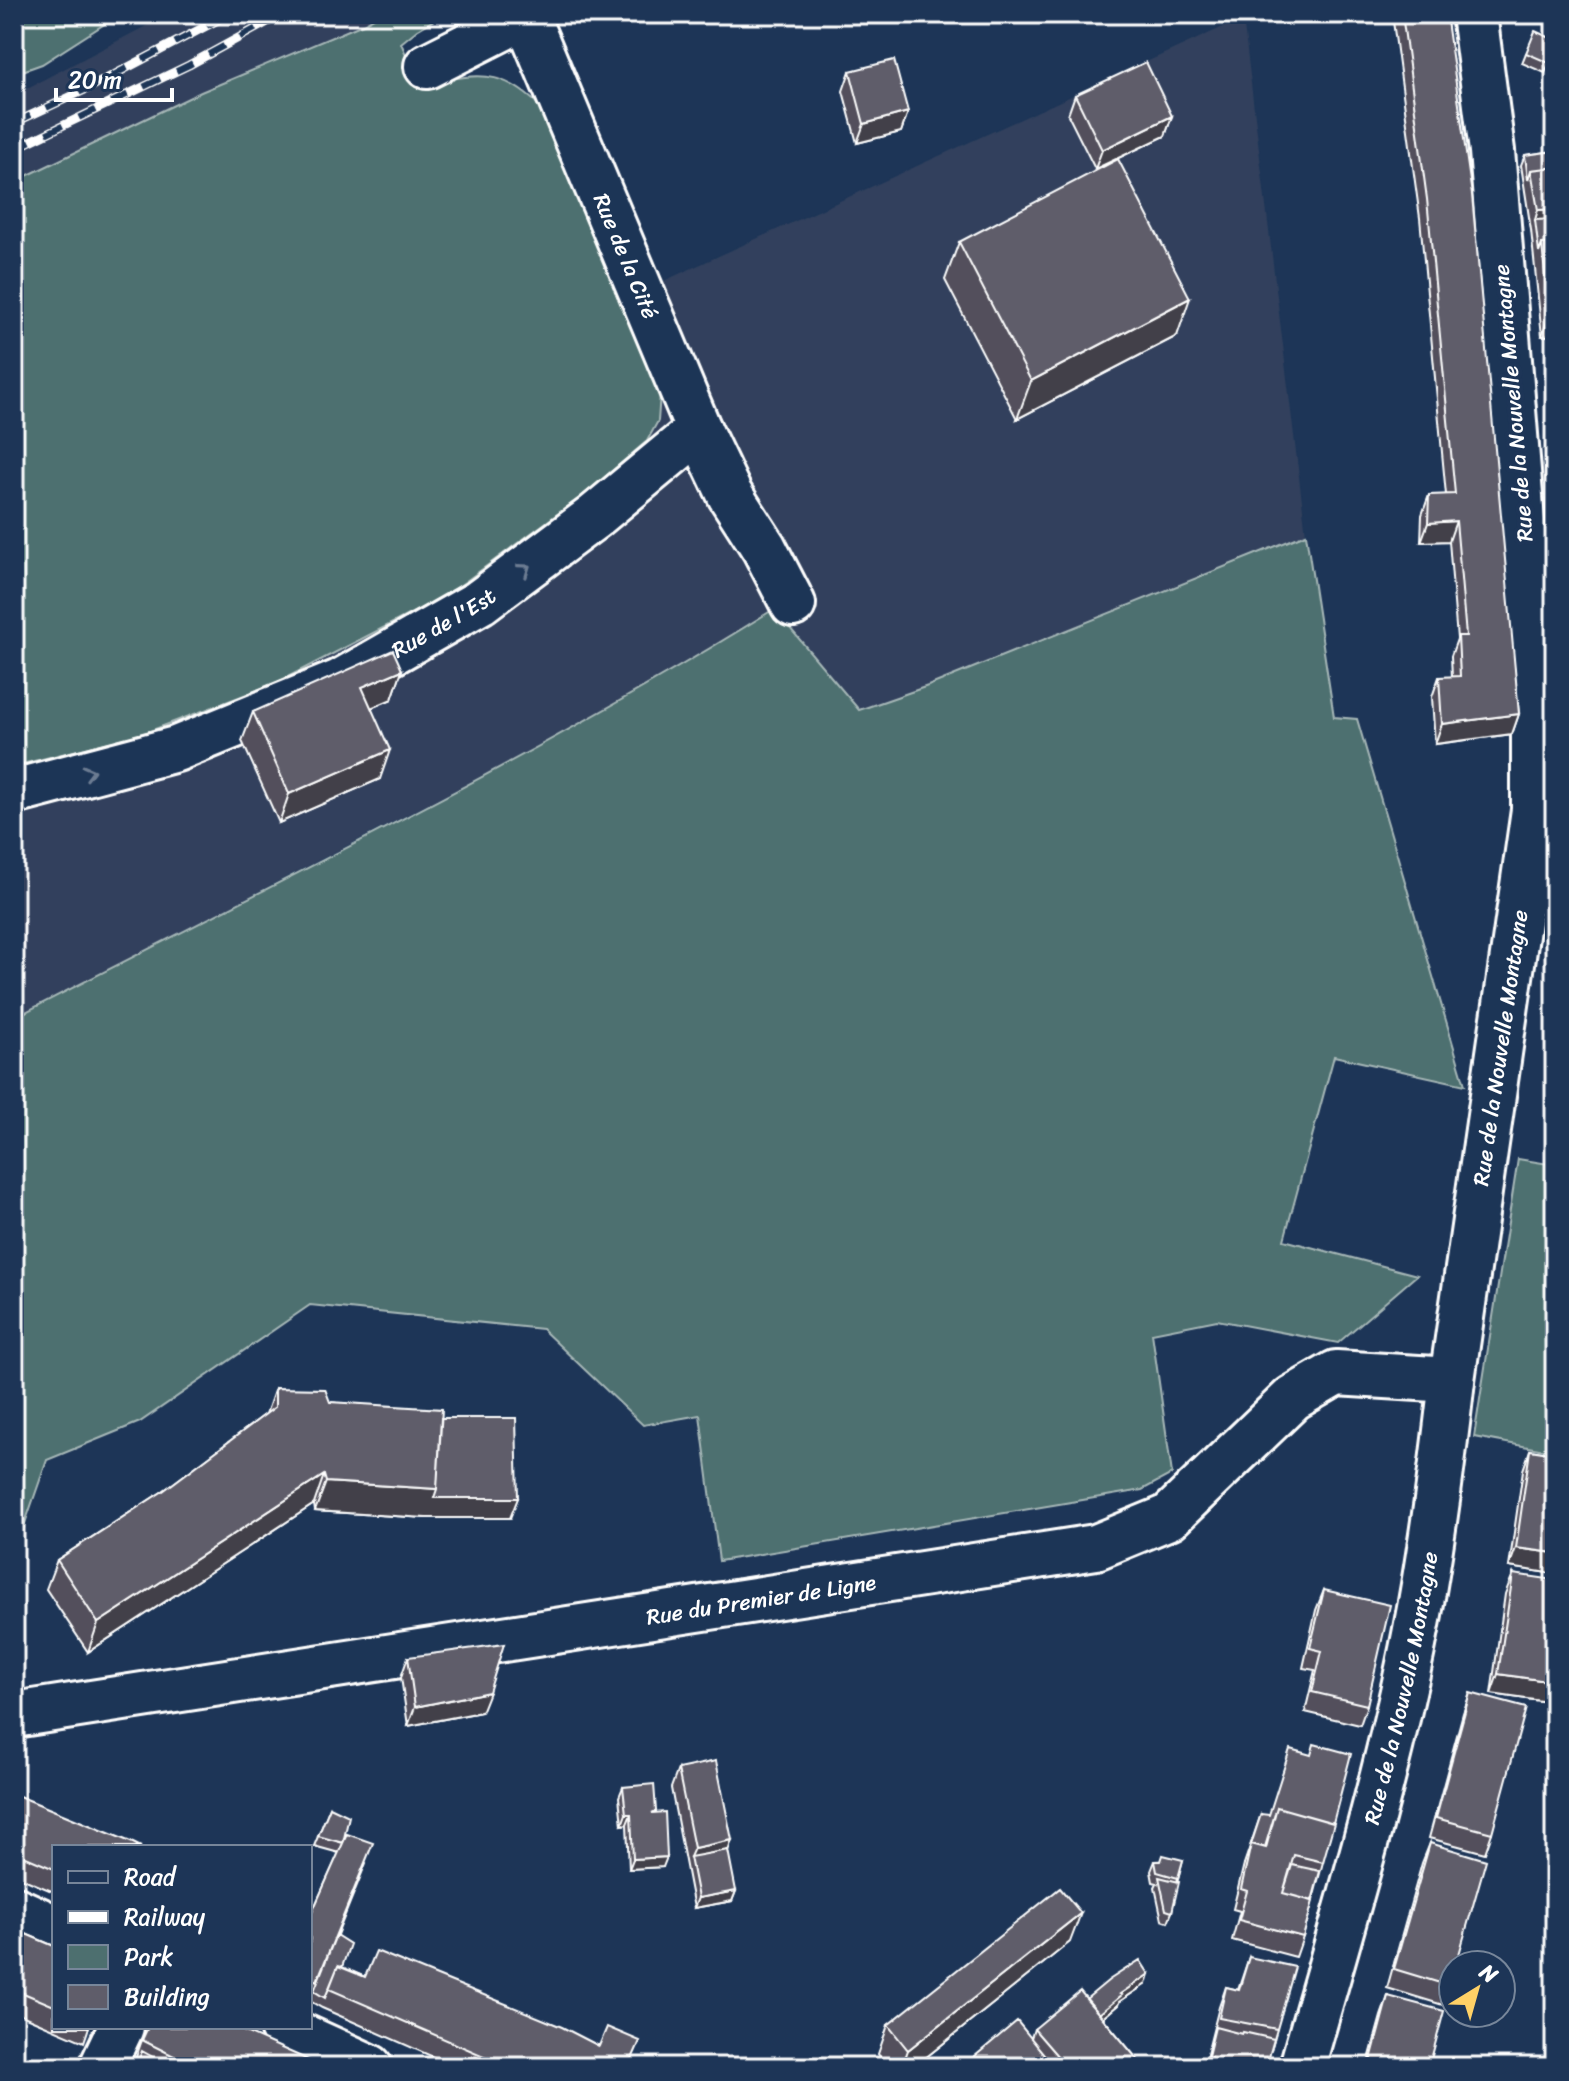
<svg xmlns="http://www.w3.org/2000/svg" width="1569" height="2081" font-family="Sriracha,sans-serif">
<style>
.built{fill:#31415d}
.green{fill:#4d6f6f;stroke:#a6b7b7;stroke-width:2}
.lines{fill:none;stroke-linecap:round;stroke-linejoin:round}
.minor-casing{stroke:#fff;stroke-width:50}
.minor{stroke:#1d3557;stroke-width:44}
.rail-casing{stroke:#fff;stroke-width:9}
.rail{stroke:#1d3557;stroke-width:6;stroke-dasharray:18;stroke-linecap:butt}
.wall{fill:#52505b;stroke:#fff;stroke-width:2}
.shaded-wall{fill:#42414a;stroke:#fff;stroke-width:2}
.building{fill:#5f5d6a;stroke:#fff;stroke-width:2}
.oneway{stroke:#6c7c92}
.labels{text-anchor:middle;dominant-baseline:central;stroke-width:8;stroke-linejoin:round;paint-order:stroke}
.street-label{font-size:22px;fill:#fff;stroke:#1d3557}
</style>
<rect width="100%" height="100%" fill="#1d3557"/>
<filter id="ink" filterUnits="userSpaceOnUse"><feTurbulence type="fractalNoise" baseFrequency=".0125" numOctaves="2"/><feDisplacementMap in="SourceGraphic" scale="16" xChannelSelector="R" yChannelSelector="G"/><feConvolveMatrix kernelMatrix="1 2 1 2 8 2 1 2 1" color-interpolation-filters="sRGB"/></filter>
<g filter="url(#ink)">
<path class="built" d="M169 14H381L364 24 401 43 419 84 457 77H498L527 93 624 299 1243 18 1306 534 928 686 859 710 774 609 690 662 484 775 14 1018V95Z"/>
<path class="green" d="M14 14H120L42 64 14 74Z
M381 14H444L417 30 401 43 418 83C477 77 497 63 544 110L650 362 660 393 658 421 647 441 586 493 447 595 276 683 142 734 14 766V182L201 92 363 24Z
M1306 534 1334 717 1357 719 1465 1085 1334 1056 1284 1240 1417 1275 1338 1343 1217 1320 1152 1333 1172 1474 1142 1490 719 1561 700 1415 643 1425 542 1329 310 1305 140 1422 47 1460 14 1555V1018C269 886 531 761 774 609L859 710 928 686Z
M1518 1159 1555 1165V1452L1474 1437Z"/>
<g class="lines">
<defs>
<g id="minor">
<path id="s1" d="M526 16 699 430 730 495 764 548 793 604"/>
<path d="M427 66 530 14"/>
<path id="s2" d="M14 792 176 749 340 682 480 602 594 517 699 430"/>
<path id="s3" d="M14 1715 1096 1547 1169 1517 1293 1398 1336 1373 1452 1380"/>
<path d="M14 1909 54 1927"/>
<path d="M282 2027 370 2067"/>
<path d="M102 2067 121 2027"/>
<path id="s4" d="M1302 2067C1341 1929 1383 1791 1412 1650 1430 1562 1442 1469 1452 1380L1534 810V668L1492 151 1474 14"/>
</g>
</defs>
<use href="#minor" class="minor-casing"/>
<use href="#minor" class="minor"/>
<defs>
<path id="rail" d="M14 123 87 89 229 14
M14 149 189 65 282 14"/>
</defs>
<use href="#rail" class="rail-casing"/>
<use href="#rail" class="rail"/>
</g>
<path class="wall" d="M1392 14H1446L1519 714 1512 734 1435 744 1432 697 1439 677H1452L1451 656 1457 639 1449 541 1421 542 1422 515 1429 495H1446L1420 218Z
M1555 49 1545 73 1522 63 1526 53Z
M850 71 908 112 901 132 857 143 843 91Z
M1075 95 1172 116 1165 136 1095 169 1068 115Z
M1555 151V335L1542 336 1531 230 1521 165 1525 155Z
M959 242 1177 336 1017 419 945 280Z
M1550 366H1555V463L1546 376Z
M402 670 392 699 371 708 380 779 279 823 242 741 253 712Z
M275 1388 330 1402 441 1418 510 1518H426L315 1511 314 1504 88 1652 46 1589 57 1560 163 1491 266 1414Z
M1530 1450 1555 1454V1574L1509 1567 1523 1470Z
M1513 1574 1548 1702 1491 1694 1505 1594Z
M1324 1590 1367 1705 1360 1725 1305 1712 1315 1670 1303 1668 1316 1610Z
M408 1657 481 1712 408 1726 401 1677Z
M1470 1693 1492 1833 1485 1853 1429 1838 1463 1713Z
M678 1769 736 1891 732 1901 694 1908 671 1788Z
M623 1787 656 1813 663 1867 629 1869 627 1824 622 1825 619 1797Z
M14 1794 54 1847V1892L14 1875Z
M330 1807 344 1840 366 1863 337 1935 342 1967 365 1977 599 2046 650 2067H456L322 2008 310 2001V1917L339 1853 314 1846Z
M1261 1814 1323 1862 1303 1937 1296 1957 1232 1940 1240 1911 1233 1909 1244 1864Z
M1430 1843 1450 1986 1443 2005 1387 1988 1422 1863Z
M1183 1860 1177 1882 1172 1912 1168 1922 1162 1920 1155 1887 1157 1883 1153 1882 1151 1871 1155 1861Z
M14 1929 54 1946V2027H89L84 2042 14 2012Z
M1070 1942 914 2067H888L878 2054 888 2025Z
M1249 1957 1277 2029 1266 2067H1207L1204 2066 1219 2007 1226 1987 1238 1990Z
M1146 1984 1119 2002 1118 2005 1103 2018 1144 2067H962L1031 2038 1034 2029 1086 1999Z
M1555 1985V2003L1550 1997Z
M1388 1996 1429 2067H1367L1381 2016Z
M142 2040 324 2067H136L138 2062 135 2060Z"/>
<path class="shaded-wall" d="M908 112 901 132 857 143 864 124Z
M1172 116 1165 136 1095 169 1102 150Z
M1555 209V228L1535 220 1538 210Z
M1190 298 1177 336 1017 419 1031 381Z
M1549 316H1555V335L1542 336Z
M1456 521 1449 541 1421 542 1428 523Z
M402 670 392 699 352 716 362 687Z
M1519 714 1512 734 1435 744 1442 724Z
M390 750 380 779 279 823 289 794Z
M324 1475 314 1504 88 1652 98 1623Z
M326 1482 437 1489 518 1498 510 1518H426L315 1511Z
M1516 1548 1555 1553V1574L1509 1567Z
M1498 1674 1555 1682 1548 1702 1491 1694Z
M489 1692 481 1712 408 1726 415 1707Z
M626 1814H631L627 1824 622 1825Z
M732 1840 725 1860 690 1857 694 1848Z
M667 1857 663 1867 629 1869 633 1859Z
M736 1891 732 1901 694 1908 698 1898Z
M1081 1913 1070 1942 914 2067H902L908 2050Z
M1149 1974 1146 1984 1119 2002 1118 2005 1082 2035 1085 2025 1120 1994Z"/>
<path class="building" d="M1402 14H1446L1472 195 1519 714 1442 724 1439 677 1460 676 1458 636H1466L1456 521 1428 523 1429 495 1455 494 1427 199Z
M1535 31 1555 40V48L1549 63 1526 53Z
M894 60 908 112 864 124 850 71Z
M1146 62 1172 116 1102 150 1075 95Z
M1555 151V167L1531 170 1528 180 1525 155Z
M1118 159 1190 298 1031 381 959 242Z
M1555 167V209L1538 210 1531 170Z
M1555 219V243L1542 244 1539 253 1535 220Z
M1555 243V316H1549L1542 244Z
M1550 366H1555V418Z
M393 650 402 670 362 687 390 750 289 794 253 712Z
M275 1388 325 1389 330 1402 442 1409 437 1489 326 1482 324 1475 98 1623 57 1560 163 1491 275 1407Z
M441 1418H516L518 1498H434L437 1489Z
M1530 1450 1555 1454V1553L1516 1548Z
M1513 1574 1555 1580V1682L1498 1674Z
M1324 1590 1390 1605 1367 1705 1312 1692 1322 1651 1310 1648Z
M504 1644 489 1692 415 1707 408 1657Z
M1470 1693 1526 1708 1492 1833 1436 1818Z
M1314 1744 1351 1754 1333 1823 1277 1807 1265 1847 1251 1844 1248 1854 1261 1814 1269 1815 1290 1749 1311 1755Z
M716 1761 732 1840 694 1848 678 1769Z
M654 1784 656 1811 652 1813 665 1812 667 1857 633 1859 631 1814H626L623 1787Z
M14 1794 133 1843 141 1847H54V1869L14 1852Z
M330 1807 349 1816 343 1843 318 1836Z
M1277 1807 1334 1823 1323 1862 1294 1855 1283 1893 1313 1901 1303 1937 1239 1920 1247 1891 1241 1889 1251 1844 1266 1848Z
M347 1834 373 1843 317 1981 310 1978V1917Z
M1430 1843 1486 1860 1456 1965H1453V1975L1450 1986 1394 1969Z
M728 1850 736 1891 698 1898 690 1857Z
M1163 1855 1183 1860 1178 1878 1157 1872 1155 1861H1161Z
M1292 1865 1320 1871 1312 1901 1283 1893Z
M1159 1877 1179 1882 1172 1912 1166 1910Z
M1060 1888 1081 1913 908 2050 888 2025Z
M14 1929 54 1946V2006L14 1989Z
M336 1935 350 1944 342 1967 338 1966 325 1998 314 1991Z
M376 1951 562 2027 599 2046 607 2027 640 2041 632 2059 650 2067H509L329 1989 338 1966 365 1977Z
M1249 1957 1295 1967 1277 2029 1219 2018 1226 1987 1239 1990Z
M1140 1960 1149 1974 1120 1994 1122 1995 1099 2014 1086 1999 1109 1980Z
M1080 1991 1144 2067H1049L1059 2058 1034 2029Z
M1388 1996 1444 2011 1429 2067H1369Z
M1017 2021 1052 2064 1049 2067H962Z
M148 2027H234L324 2067H169L174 2056 142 2040Z
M1215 2027 1242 2034 1243 2032 1274 2039 1266 2067H1208L1211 2057 1208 2056Z
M142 2051 169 2066V2067H136Z"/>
<defs><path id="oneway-chevron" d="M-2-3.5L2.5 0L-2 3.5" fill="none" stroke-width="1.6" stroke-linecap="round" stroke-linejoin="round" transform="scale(2)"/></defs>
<g class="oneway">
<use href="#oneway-chevron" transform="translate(525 569) rotate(-36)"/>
<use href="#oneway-chevron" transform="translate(89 772) rotate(-15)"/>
</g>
</g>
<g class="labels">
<g class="street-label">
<text stroke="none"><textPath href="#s1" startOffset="260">Rue de la Cité</textPath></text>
<text transform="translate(1513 403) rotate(-95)">Rue de la Nouvelle Montagne</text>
<text stroke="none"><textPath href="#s2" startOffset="464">Rue de l'Est</textPath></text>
<text stroke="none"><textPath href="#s4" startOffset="1040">Rue de la Nouvelle Montagne</textPath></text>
<text stroke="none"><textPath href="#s3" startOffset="756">Rue du Premier de Ligne</textPath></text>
<text stroke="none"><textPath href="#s4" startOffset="392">Rue de la Nouvelle Montagne</textPath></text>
</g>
</g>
<rect width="1569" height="2081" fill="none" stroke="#1d3557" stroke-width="48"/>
<rect x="24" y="24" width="1521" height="2033" fill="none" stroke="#fff" stroke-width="3" filter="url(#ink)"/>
<rect x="52" y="1845" width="260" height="184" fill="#1d3557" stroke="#77869a" stroke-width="2"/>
<rect x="68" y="1871" width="40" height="12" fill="#1d3557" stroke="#77869a" stroke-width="2"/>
<text x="124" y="1885" font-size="24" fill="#ffffff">Road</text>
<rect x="68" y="1911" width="40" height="12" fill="#ffffff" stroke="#77869a" stroke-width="2"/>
<text x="124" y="1925" font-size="24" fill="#ffffff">Railway</text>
<rect x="68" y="1945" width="40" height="24" fill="#4d6f6f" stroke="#77869a" stroke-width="2"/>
<text x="124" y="1965" font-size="24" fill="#ffffff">Park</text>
<rect x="68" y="1985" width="40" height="24" fill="#5f5d6a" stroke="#77869a" stroke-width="2"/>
<text x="124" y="2005" font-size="24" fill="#ffffff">Building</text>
<g transform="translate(1477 1989) rotate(37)"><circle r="38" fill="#1d3557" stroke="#77869a" stroke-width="2"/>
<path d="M0-6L14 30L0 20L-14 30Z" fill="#ffd166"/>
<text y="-12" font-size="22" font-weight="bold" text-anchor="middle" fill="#ffffff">N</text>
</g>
<path d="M56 88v12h116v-12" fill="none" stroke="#ffffff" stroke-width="4"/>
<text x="68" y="88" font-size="24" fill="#ffffff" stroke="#1d3557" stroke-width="6" paint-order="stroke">20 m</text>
</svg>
